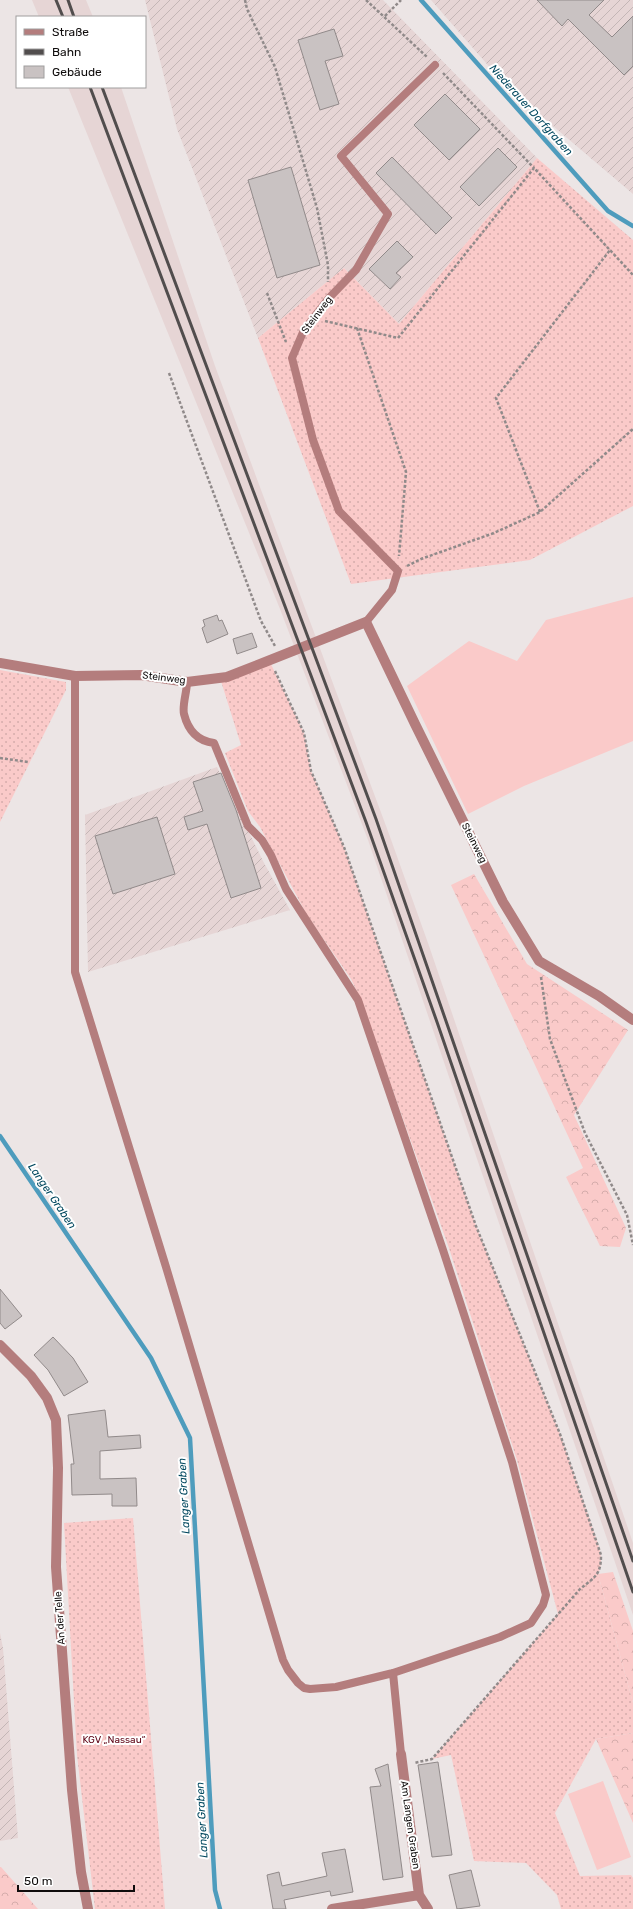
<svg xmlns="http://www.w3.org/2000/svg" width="633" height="1909" font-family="Rubik,sans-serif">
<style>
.built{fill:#e6d5d5}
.industrial{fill:url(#industrial-furrows)}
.grass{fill:#facac9}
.forest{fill:url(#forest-crowns)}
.garden{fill:url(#garden-dots)}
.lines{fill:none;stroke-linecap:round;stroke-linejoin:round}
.stream{stroke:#4e9cbd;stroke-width:4.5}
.building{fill:#c9c2c2;stroke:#918a8a}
.path{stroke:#908a8a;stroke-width:2.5;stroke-dasharray:3 2;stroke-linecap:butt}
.lane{stroke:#b47d7d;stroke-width:8}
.street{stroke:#b47d7d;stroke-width:10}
.rail{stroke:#514d4d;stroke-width:3}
.labels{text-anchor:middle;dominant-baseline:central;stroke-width:4;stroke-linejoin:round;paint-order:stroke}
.street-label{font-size:10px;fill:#0f0c0c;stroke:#fff}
.park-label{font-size:10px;fill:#5c0012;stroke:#fff}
.water-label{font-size:11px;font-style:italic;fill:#00475e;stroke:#fff}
</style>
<defs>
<pattern id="industrial-furrows" width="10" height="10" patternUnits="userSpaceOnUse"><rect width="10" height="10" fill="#e6d5d5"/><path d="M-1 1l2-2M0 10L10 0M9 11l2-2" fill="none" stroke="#c4b6b6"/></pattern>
<pattern id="forest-crowns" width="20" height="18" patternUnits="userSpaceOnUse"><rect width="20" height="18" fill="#facac9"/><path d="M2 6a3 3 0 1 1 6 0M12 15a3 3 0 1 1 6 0" fill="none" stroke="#d5acab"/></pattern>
<pattern id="garden-dots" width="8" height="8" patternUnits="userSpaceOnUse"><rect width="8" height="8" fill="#facac9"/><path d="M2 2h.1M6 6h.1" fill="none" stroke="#d5acab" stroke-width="1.8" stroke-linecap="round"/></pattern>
</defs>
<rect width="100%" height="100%" fill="#ece5e5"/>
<path class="built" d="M32 0H86L93 17H39Z
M68 87H121L123 93 215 366 389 834 428 943 633 1543V1615L368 840 280 609Z"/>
<path class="industrial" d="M145 0H383L537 158 399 324 344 268 258 338 177 129Z
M431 0H633V194L507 87Z
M217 767 263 861 290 910 88 972 85 815Z
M0 1633 3 1648 18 1838 0 1841Z"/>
<path class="grass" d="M633 597V741L524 786 468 814 407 686 469 641 517 661 546 620Z
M603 1781 631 1857 597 1870 568 1794Z"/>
<path class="forest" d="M474 874 527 964 628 1030 574 1115 626 1228 620 1247 600 1246 566 1177 583 1168 451 885Z
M613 1572 633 1631V1703L598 1574Z
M633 1733V1823L596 1739Z
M0 1867H1L38 1909H0Z"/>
<path class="garden" d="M537 158 633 240V506L530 560 351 584 258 338 344 268 399 324Z
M269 660 304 733 311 771 344 847 476 1226 560 1434 597 1541C601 1553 603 1563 598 1574L633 1703V1733L596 1739 555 1813 580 1876 631 1875 633 1878V1909H561L557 1895 526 1863 474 1861 451 1755 432 1759 558 1614 517 1460 449 1248 360 998 351 979 307 915 260 827 248 811 225 753 241 745 220 678Z
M0 670 66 682V690L0 822Z
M133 1518 165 1909H95L77 1755 64 1523Z"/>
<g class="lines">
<path class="stream" d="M421 0 608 211 633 226
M0 1136 151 1358 190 1438 215 1890 220 1909"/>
</g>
<path class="building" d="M537 0H604L589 15 612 37 633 16V66L624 75 568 19 562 26Z
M334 29 343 56 325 61 339 104 320 110 298 40Z
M445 94 480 129 449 160 414 125Z
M498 148 517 167 479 206 460 187Z
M392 157 452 218 436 234 376 173Z
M291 167 320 265 277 278 248 180Z
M397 241 413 257 396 273 401 277 390 289 369 269Z
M217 615 219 621 222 620 228 634 207 643 202 628 205 626 203 620Z
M252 633 257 647 237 654 233 639Z
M221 773 236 810 261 888 231 898 207 824 188 830 184 817 203 811 193 782Z
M157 817 175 874 113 894 95 836Z
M0 1289 22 1316 5 1329 0 1323Z
M53 1337 73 1358 88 1382 64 1396 48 1370 34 1355Z
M105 1410 108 1437 140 1435 141 1448 100 1451V1479L136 1478 137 1506H112V1494L72 1495 71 1464H74L68 1415Z
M438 1762 452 1855 432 1857 418 1765Z
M388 1764 403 1877 383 1880 370 1787 381 1786 375 1769Z
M345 1849 353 1892 331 1896 330 1891 284 1900 286 1909H273L267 1875 279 1872 282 1886 327 1876 322 1853Z
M471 1870 480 1906 457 1909 449 1875Z"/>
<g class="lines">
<path class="path" d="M245 0 247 9 275 67 317 208 328 265V282
M366 0 427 57
M385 16 401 0
M443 73 534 168
M267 293 286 342
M325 321 398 338 534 168 633 275
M357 328 406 472 399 556
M169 373 261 621 275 646
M540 512 496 398 610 250
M407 566 421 559 494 533 540 512 633 429
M275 671 304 733 311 771 344 847 476 1226 560 1434 601 1555C601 1575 595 1577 580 1589L432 1759 414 1763
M0 758 28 762
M541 977 550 1039 585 1133 627 1215 633 1245"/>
<path class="lane" d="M366 622 392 590 398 571 339 511 313 440 292 358 304 330 329 298 356 270 388 214 341 156 435 65
M75 676V972L166 1267 283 1660 288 1670 298 1683 304 1688 310 1689 336 1687 393 1673 500 1637 531 1623 543 1605 546 1595 512 1462 443 1250 358 1000 286 889 271 855 262 840 248 826 214 743C197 741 188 730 184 714 182 705 187 692 187 682
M393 1673 401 1754"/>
<path class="street" d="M0 663 75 676 141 675 187 682 227 677 366 622 415 724 503 902 539 961 599 996 633 1020
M0 1345 31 1376 47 1398 56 1420 58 1468 56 1567 72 1790 81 1872 88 1909
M401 1754 419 1895
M332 1909 419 1895 428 1909"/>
<path class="rail" d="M56 0 63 17
M68 0 74 17
M90 87 366 822 437 1022 633 1592
M102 87 376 819 633 1561"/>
</g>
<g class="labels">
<g class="street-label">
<text transform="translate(317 315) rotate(-53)">Steinweg</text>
<text transform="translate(164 678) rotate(7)">Steinweg</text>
<text transform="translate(474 843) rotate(63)">Steinweg</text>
<text transform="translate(60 1618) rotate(-94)">An der Telle</text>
<text transform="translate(410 1825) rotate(82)">Am Langen Graben</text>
</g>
<g class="park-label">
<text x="114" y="1740">KGV „Nassau“</text>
</g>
<g class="water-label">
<text transform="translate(531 110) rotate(48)">Niederauer Dorfgraben</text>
<text transform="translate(52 1196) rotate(56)">Langer Graben</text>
<text transform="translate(184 1496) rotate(-93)">Langer Graben</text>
<text transform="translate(202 1820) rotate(-93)">Langer Graben</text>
</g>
</g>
<rect x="16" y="16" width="130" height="72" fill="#ffffff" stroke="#9f9e9e"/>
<rect x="24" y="29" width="20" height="6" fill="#b47d7d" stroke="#9f9e9e"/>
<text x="52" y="36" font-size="12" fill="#0f0c0c">Straße</text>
<rect x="24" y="49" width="20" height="6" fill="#514d4d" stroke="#9f9e9e"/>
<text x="52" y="56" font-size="12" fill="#0f0c0c">Bahn</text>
<rect x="24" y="66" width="20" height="12" fill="#c9c2c2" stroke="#9f9e9e"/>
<text x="52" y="76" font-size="12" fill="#0f0c0c">Gebäude</text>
<path d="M18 1885v6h116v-6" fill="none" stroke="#0f0c0c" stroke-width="2"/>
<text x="24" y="1885" font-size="12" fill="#0f0c0c" stroke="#ffffff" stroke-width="3" paint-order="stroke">50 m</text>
</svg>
